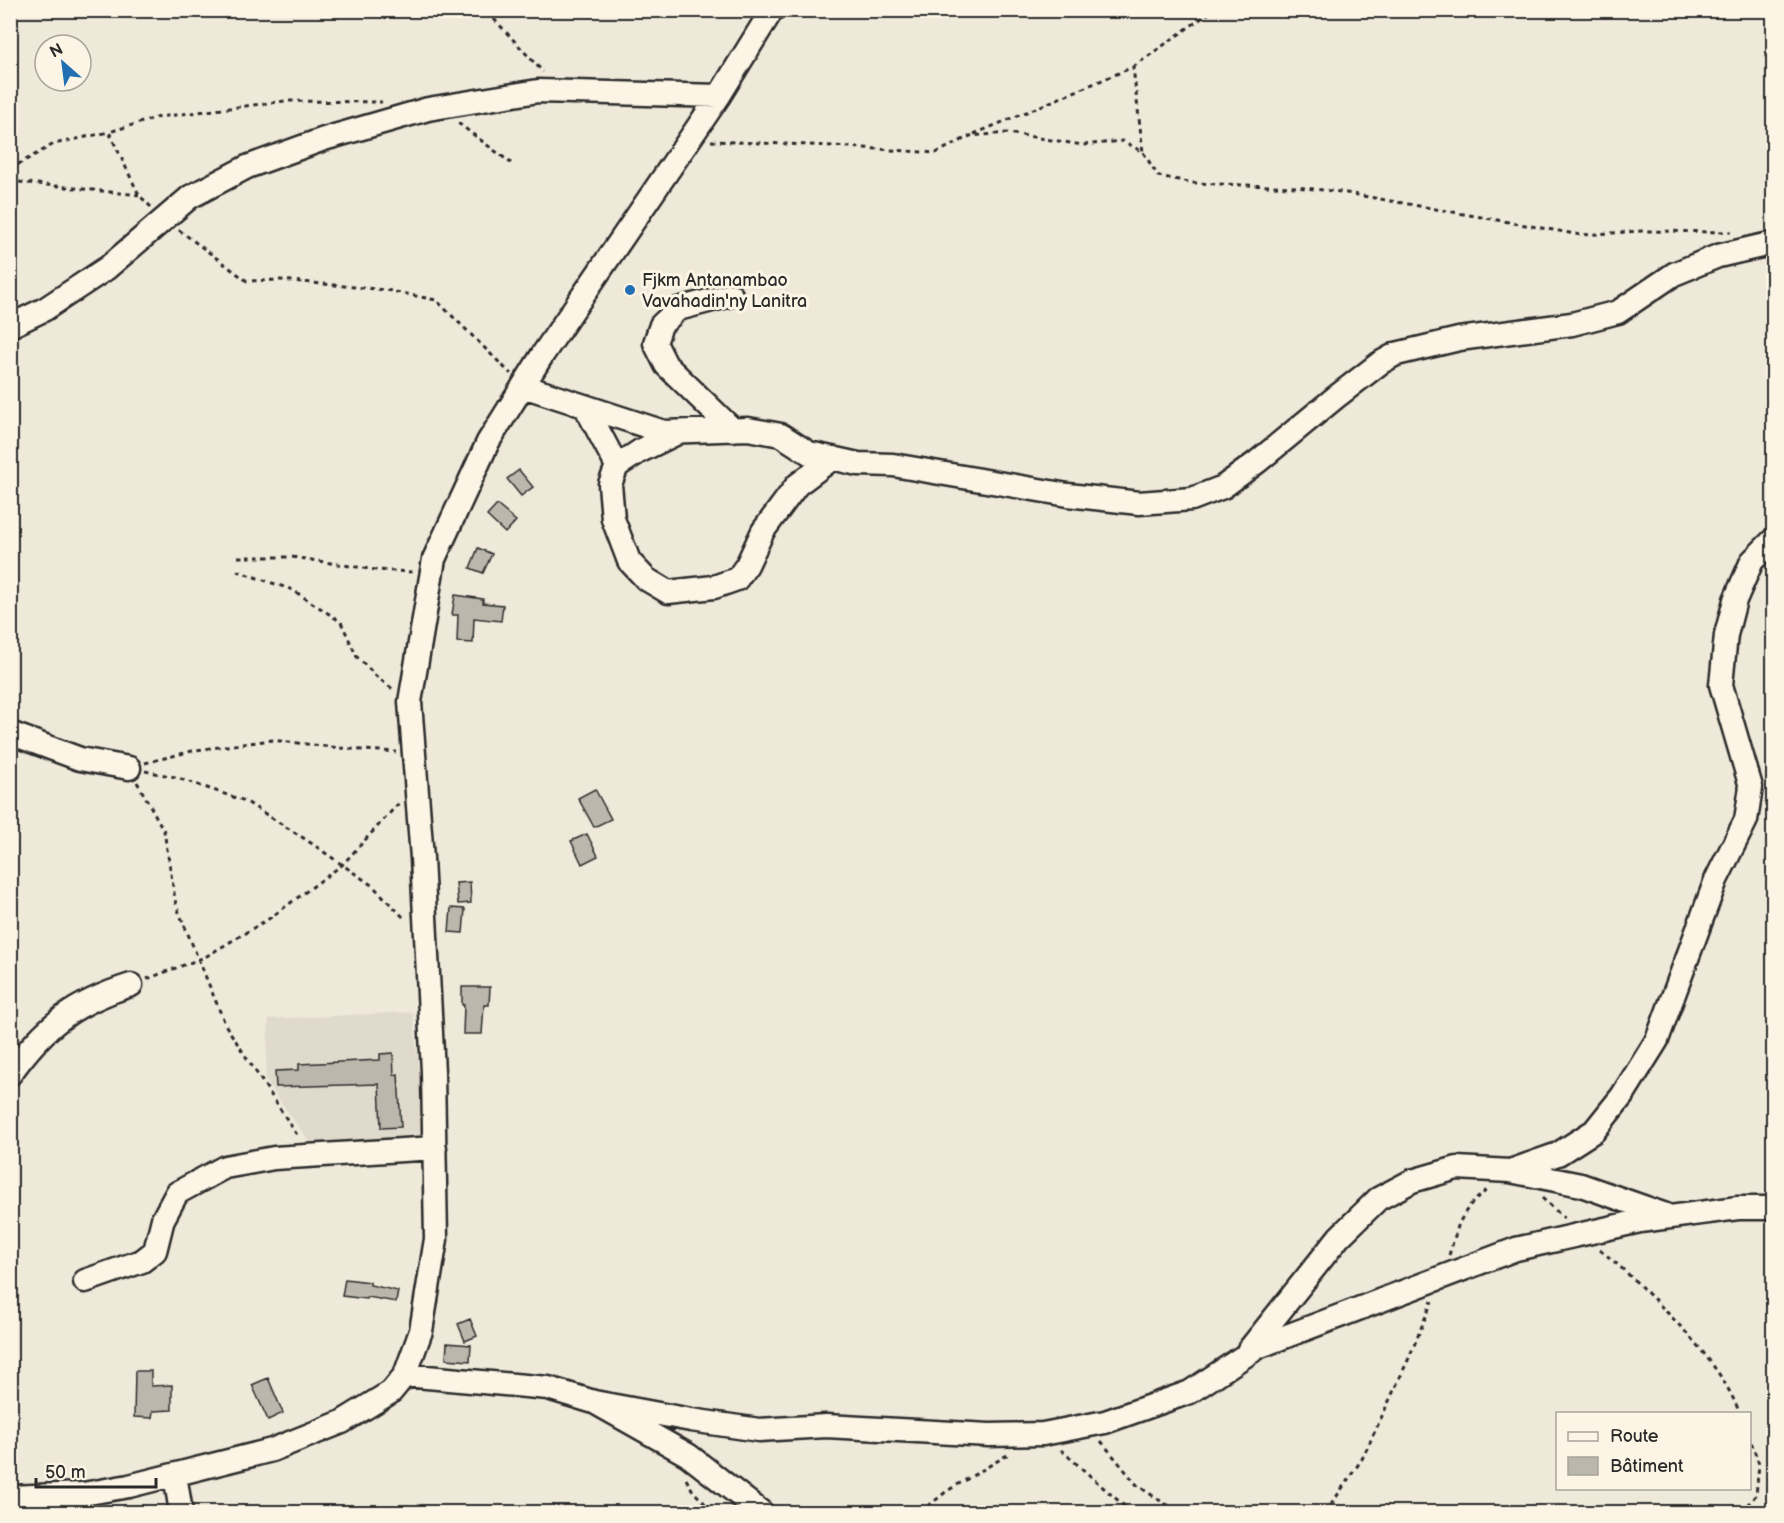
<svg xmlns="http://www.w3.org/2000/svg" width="1784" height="1523" font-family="'Balsamiq Sans',sans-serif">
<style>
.built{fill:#e0dacc}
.building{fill:#bcb7ac;stroke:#2b2b2b;stroke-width:1.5}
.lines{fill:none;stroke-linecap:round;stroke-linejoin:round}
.minor-casing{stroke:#2b2b2b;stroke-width:27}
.path{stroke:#2b2b2b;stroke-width:3;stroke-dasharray:4.5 4.5;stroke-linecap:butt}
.minor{stroke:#fcf5e5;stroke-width:22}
.poi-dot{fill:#1f6fb2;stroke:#fcf5e5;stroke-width:2}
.labels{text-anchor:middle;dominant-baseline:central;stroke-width:6;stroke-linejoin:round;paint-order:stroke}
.poi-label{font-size:18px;fill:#2b2b2b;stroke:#fcf5e5;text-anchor:start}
</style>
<rect width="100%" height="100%" fill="#efe9da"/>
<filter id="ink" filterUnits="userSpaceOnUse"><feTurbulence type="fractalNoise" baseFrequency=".0167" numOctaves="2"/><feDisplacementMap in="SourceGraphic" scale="12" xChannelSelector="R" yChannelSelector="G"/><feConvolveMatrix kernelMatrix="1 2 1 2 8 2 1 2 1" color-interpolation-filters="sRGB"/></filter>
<g filter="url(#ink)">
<path class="built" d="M413 1012 426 1142 314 1148 265 1080 269 1019Z"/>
<path class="building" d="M519 470 533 487 521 496 507 479Z
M497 505 516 521 505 533 487 516Z
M478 548 492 554 483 573 470 568Z
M455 595 483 599V603L503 605 501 621 474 618 473 643 457 642 458 615H452Z
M595 789 611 819 594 827 578 798Z
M587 834 598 856 582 864 571 841Z
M470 882 471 903 458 904 456 883Z
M451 908 465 909 463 933 449 932Z
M462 987H490L489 1005H484L482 1034H463L464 1005H462Z
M393 1053 394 1075 398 1074 401 1127 381 1128 379 1084 276 1087 275 1071 299 1070V1064L380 1060V1054Z
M345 1279 370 1282V1285L398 1291 396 1302 368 1297 367 1299 342 1296Z
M470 1319 477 1336 465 1341 458 1324Z
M447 1343 471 1345 470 1361 446 1359Z
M135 1371H151V1386L172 1385V1410L153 1411 152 1418 134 1417Z
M268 1378 283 1413 268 1420 252 1385Z"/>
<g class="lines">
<defs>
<path id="minor" d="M731 295 678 309 661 325 655 343 666 365 733 430
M10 326 45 309 107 268 190 197 247 167 324 139 428 109 538 91 719 96
M523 386 664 432 748 429 781 435 809 453 858 464 893 465 1068 495 1139 503 1192 499 1223 487 1257 462 1336 397 1380 363 1396 354 1459 339 1572 324 1618 312 1674 274 1718 256 1774 243
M585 406 617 466 610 484 613 519 629 561 646 579 668 592 714 587 737 579 747 565 763 531 797 485 833 458
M617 466 640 451 679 432
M10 733 80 759 129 768
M10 1074C45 1025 74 1003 131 985
M1510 1171 1558 1154 1594 1131 1622 1096 1657 1040 1716 880 1746 820 1751 787 1721 685 1726 635 1735 600 1752 561 1774 539
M85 1281 142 1261 155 1251 163 1219 177 1193 225 1167 274 1158 435 1148
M1248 1351 1339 1237 1378 1199 1412 1181 1457 1168 1510 1171 1581 1185 1666 1215
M405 1375 548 1388 594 1402 688 1455 761 1512
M594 1402 691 1420 759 1430 826 1426 989 1435 1043 1434 1105 1422 1190 1392 1258 1347 1516 1249 1640 1221 1738 1208H1774
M175 1475 181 1512
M10 1497 83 1494 129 1486 272 1450 342 1422 391 1392 405 1375 421 1331 436 1239 433 1072 422 858 410 702 434 559 488 442 543 354 719 96 772 10"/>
</defs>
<use href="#minor" class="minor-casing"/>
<path class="path" d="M493 10 494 19 543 72
M1133 67 1213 10
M458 123 511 163
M974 134 1133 67 1143 152
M711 141 834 146 936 153 970 136 1008 133 1083 145 1123 141 1143 152 1158 176 1194 183 1296 187 1341 192 1581 235 1642 231 1731 232
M10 169 54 144 109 132
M10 181 139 195
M151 207 139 195 109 132 159 117 285 101 382 102
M179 230 247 281 281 280 386 290 436 300 511 374
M238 557H292L376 570 412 572
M237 571 293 590 341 622 357 657 377 677 394 690
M145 763 196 750 272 740 348 749 396 752
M145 771 175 777 245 801 308 841 373 886 406 920
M137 782 164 831 176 905 226 1026 299 1138
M147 979 205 957 270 918 342 865 399 803
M1542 1198 1564 1218
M1600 1250C1621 1266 1639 1285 1658 1303 1690 1336 1723 1370 1740 1414
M1449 1255 1459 1223 1469 1206 1489 1188
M1101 1441 1137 1485 1165 1504 1191 1512
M1061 1450 1131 1512
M686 1479 693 1491 713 1512
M921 1512 947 1491 1009 1454
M1326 1512 1362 1459 1409 1358 1432 1301
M1741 1512 1756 1495 1759 1464 1750 1439"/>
<use href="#minor" class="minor"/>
</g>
</g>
<circle class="poi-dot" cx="630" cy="290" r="6"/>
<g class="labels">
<g class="poi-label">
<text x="642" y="280">Fjkm Antanambao<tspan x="642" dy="21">Vavahadin'ny Lanitra</tspan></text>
</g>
</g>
<rect width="1784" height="1523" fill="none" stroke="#fcf5e5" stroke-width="36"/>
<rect x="18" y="18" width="1748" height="1487" fill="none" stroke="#2b2b2b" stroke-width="2" filter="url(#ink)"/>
<rect x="1556" y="1412" width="195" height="78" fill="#fcf5e5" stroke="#a8a49b" stroke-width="1.5"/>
<rect x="1568" y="1432" width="30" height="9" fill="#fcf5e5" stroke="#a8a49b" stroke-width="1.5"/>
<text x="1610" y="1442" font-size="18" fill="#2b2b2b">Route</text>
<rect x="1568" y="1457" width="30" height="18" fill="#bcb7ac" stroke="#a8a49b" stroke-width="1.5"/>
<text x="1610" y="1472" font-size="18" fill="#2b2b2b">Bâtiment</text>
<g transform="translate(63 63) rotate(332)"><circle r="28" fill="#fcf5e5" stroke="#a8a49b" stroke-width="1.5"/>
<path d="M0-4.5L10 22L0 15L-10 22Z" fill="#1f6fb2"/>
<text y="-9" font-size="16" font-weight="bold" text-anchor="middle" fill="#2b2b2b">N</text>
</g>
<path d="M36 1478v9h120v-9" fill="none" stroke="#2b2b2b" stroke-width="3"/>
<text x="45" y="1478" font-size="18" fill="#2b2b2b" stroke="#fcf5e5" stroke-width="4.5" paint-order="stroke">50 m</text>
</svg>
